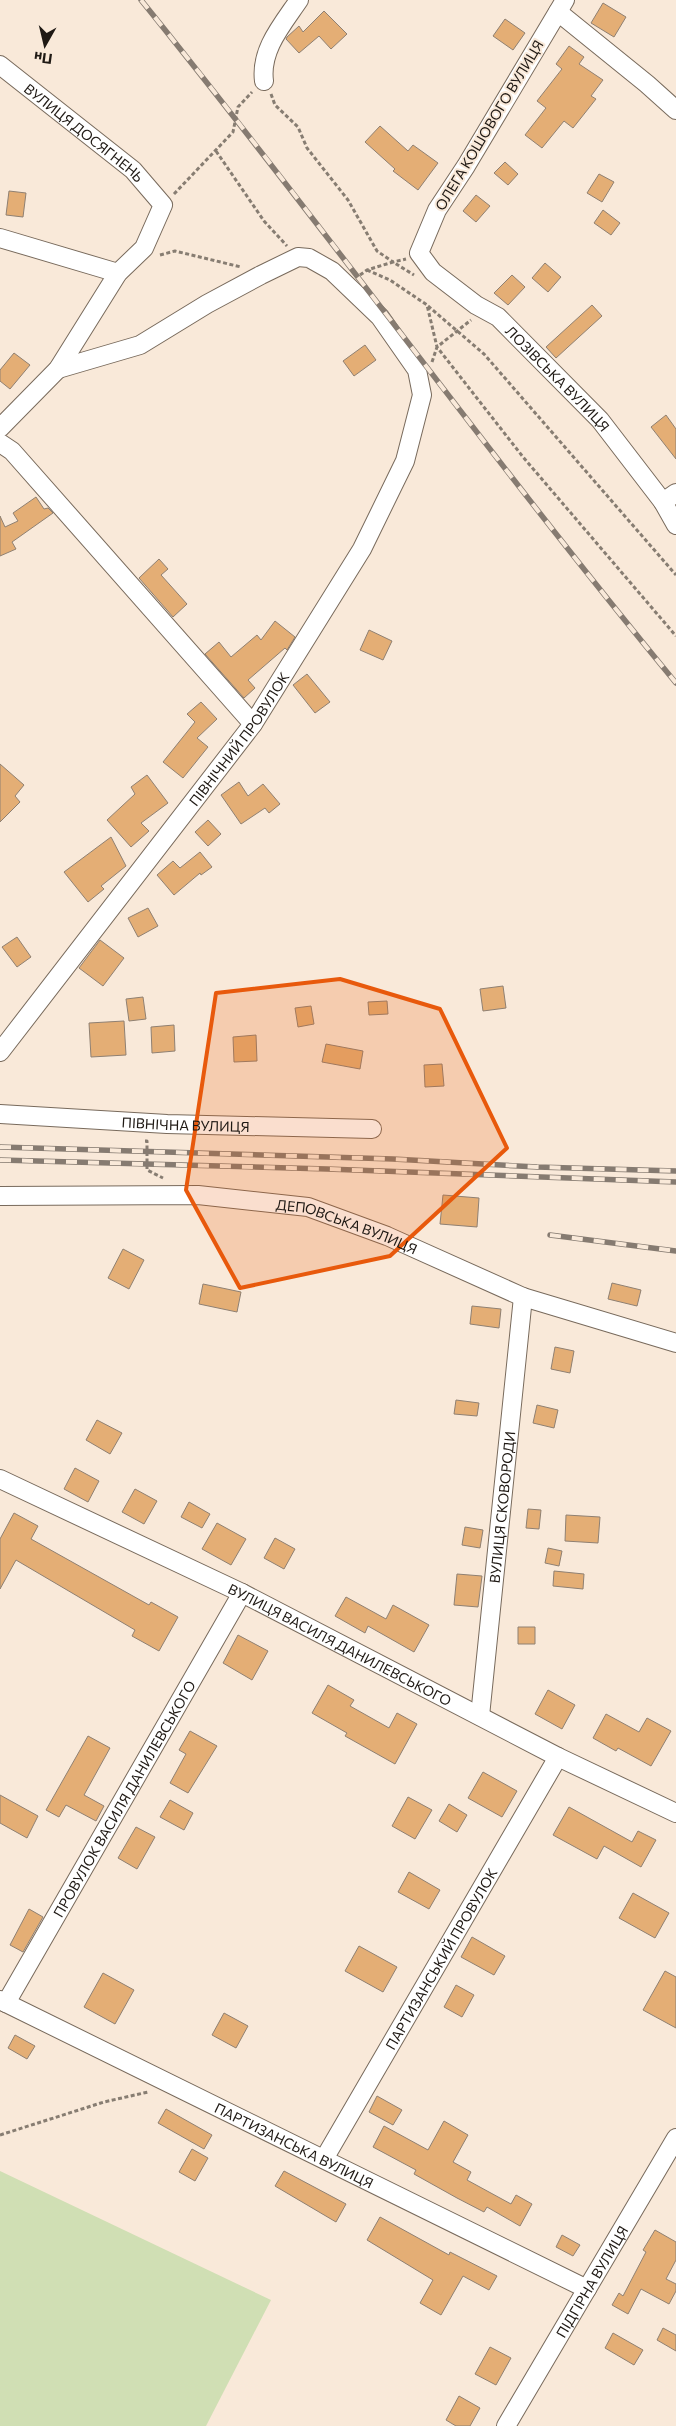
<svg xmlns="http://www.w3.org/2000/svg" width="676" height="2426" font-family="Commissioner,sans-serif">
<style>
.green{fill:#d0dfb4}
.building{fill:#e4ae75;stroke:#8f8072}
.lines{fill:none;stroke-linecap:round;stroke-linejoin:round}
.street-casing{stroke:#786a5c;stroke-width:20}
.path{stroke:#877d72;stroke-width:3;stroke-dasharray:4 2.5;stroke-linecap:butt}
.street{stroke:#fff;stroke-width:18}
.rail-casing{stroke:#867b71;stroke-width:5.5}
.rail{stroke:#f9e9d9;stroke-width:4;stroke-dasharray:11;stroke-linecap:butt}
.marked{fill:#e8590c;fill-opacity:0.2;stroke:#e8590c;stroke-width:4;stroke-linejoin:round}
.labels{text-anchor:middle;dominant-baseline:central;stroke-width:4;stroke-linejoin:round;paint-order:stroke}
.street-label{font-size:14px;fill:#1f1914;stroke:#f9e9d9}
</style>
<rect width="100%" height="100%" fill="#f9e9d9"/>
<path class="green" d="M0 2171 271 2300 206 2426H0Z"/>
<path class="building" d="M603 3 626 17 614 37 591 23Z
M324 11 347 34 331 49 319 36 299 53 286 39 287 37 299 26 303 32Z
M505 19 525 33 513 50 493 36Z
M569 46 584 57 579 64 603 80 591 96 596 99 573 128 564 121 542 148 525 135 546 108 537 101 562 69 556 64Z
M380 126 408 151 413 145 438 163 418 190 393 171 395 169 365 142Z
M505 162 518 174 508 185 494 173Z
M599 174 614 182 602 202 587 193Z
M9 191 26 193 23 217 6 215Z
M476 195 490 206 476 222 463 211Z
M603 210 620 223 611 235 594 223Z
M545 263 561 277 548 292 532 278Z
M512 275 525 287 508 305 494 293Z
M592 305 602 316 556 358 546 347Z
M365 345 376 360 354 376 343 361Z
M14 353 30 365 10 389 0 381V370Z
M666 415 676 429V459L651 427Z
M36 497 44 509 48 508 53 513 12 542 16 549 0 556V516L5 527 18 521 13 513Z
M159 559 168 569 161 575 187 604 173 617 139 578Z
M275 621 295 637 287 650 285 648 248 680 255 688 244 698 205 654 219 642 231 657 257 635 261 640Z
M369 630 392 641 383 660 360 650Z
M307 674 330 702 315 713 293 685Z
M201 702 217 719 197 738 208 747 183 778 163 762 195 722 187 714Z
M0 764 24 785 15 796 20 802 0 822Z
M147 775 168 803 141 823 149 831 131 847 107 820 135 794 131 787Z
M239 782 248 796 263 784 280 804 269 813 265 808 241 824 221 795Z
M208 820 221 834 208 846 195 832Z
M111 837 126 866 101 886 104 889 88 902 64 872Z
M200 852 212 867 201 875 200 873 174 895 157 875 173 861 180 868Z
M148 908 158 926 138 937 128 918Z
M17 937 31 957 17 967 2 947Z
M100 940 124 958 103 986 79 968Z
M503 986 506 1008 483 1011 480 989Z
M143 997 146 1019 129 1021 126 999Z
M387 1001 388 1014 369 1015 368 1002Z
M311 1006 314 1024 298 1027 295 1008Z
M124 1021 126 1055 91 1057 89 1023Z
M174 1025 175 1051 152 1053 151 1027Z
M256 1035 257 1061 234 1062 233 1037Z
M326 1044 363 1051 360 1069 322 1062Z
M442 1064 444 1086 425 1087 424 1065Z
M443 1195 479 1198 477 1227 440 1224Z
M123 1249 144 1260 129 1289 108 1278Z
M612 1283 641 1290 637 1306 608 1299Z
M203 1284 241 1292 237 1312 199 1304Z
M472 1306 501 1309 499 1328 470 1324Z
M555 1347 574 1351 570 1373 551 1369Z
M456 1400 479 1403 477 1416 454 1414Z
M537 1405 558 1410 554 1428 533 1423Z
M97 1420 122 1433 110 1454 86 1440Z
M75 1468 99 1481 88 1502 64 1489Z
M135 1489 157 1501 144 1524 122 1512Z
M189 1502 210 1514 202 1528 181 1517Z
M528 1509 541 1510 539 1529 526 1528Z
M14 1513 38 1526 31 1539 149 1605 151 1602 178 1617 159 1651 132 1636 135 1630 16 1560 0 1589V1539Z
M566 1515 600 1517 598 1543 565 1541Z
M217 1523 246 1539 231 1565 202 1549Z
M465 1527 483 1530 480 1548 462 1545Z
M275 1538 295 1549 284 1569 264 1558Z
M548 1548 562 1551 559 1566 545 1563Z
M554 1571 584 1574 583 1589 553 1586Z
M457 1574 482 1576 478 1607 454 1605Z
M346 1597 386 1619 393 1605 429 1625 414 1652 368 1626 365 1633 335 1616Z
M518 1627H535V1644H518Z
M238 1635 268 1651 252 1680 223 1663Z
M328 1685 354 1700 350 1706 389 1728 397 1713 417 1724 395 1764 345 1736 347 1733 312 1713Z
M548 1690 575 1705 562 1729 535 1714Z
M606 1714 639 1732 647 1718 671 1731 651 1766 618 1748 616 1751 593 1738Z
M190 1731 217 1746 188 1793 170 1783 186 1754 179 1750Z
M88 1736 110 1748 84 1795 104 1806 96 1821 66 1805 59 1817 46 1810Z
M483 1772 517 1791 502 1817 468 1798Z
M0 1795 38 1816 27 1838 0 1823Z
M408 1797 432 1810 415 1839 392 1826Z
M170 1800 193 1813 184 1830 160 1817Z
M449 1804 467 1815 457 1832 439 1821Z
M569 1807 632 1842 638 1831 656 1840 641 1867 604 1846 597 1859 553 1835Z
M136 1827 155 1837 137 1869 118 1858Z
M409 1872 440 1890 429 1909 398 1892Z
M633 1893 669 1913 655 1938 619 1918Z
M29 1909 43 1917 23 1952 10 1945Z
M472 1937 505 1956 494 1975 461 1957Z
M359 1946 397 1967 383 1992 345 1971Z
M665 1971 676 1977V2028L643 2010Z
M103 1973 134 1990 115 2024 84 2007Z
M456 1985 474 1995 462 2017 444 2007Z
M224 2013 248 2026 236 2048 212 2035Z
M15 2035 35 2046 27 2059 8 2048Z
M377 2096 402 2110 393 2125 369 2112Z
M166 2109 212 2135 204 2149 158 2123Z
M444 2121 468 2135 453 2162 471 2172 467 2180 511 2204 516 2195 532 2204 520 2226 487 2207 484 2212 457 2198 414 2174 416 2170 373 2147 384 2126 428 2150Z
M192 2149 208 2158 195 2181 179 2172Z
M284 2171 346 2204 336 2222 275 2186Z
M380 2217 449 2255 450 2252 497 2276 489 2290 463 2276 441 2315 420 2303 433 2280 367 2240Z
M655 2230 676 2242V2260L666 2279 676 2284V2291L669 2304 641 2289 628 2314 612 2305 619 2293 623 2296 646 2252 643 2250Z
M562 2235 580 2245 573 2256 556 2247Z
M663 2328 676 2335V2351L657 2340Z
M613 2333 643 2350 634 2365 605 2348Z
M490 2347 511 2358 496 2385 475 2374Z
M459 2396 480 2408 470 2426H456L446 2420Z"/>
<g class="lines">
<defs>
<g id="street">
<path id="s1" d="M565 0 466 166 437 210 419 253 433 272 476 305 498 317 600 420 663 502 676 525"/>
<path d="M558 12 647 84 676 110"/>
<path id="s2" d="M0 65 133 170 163 205 144 248 118 273 58 369 0 428"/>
<path d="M264 81C260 50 282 25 299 0"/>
<path d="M0 238 118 273"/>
<path d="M0 443 12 451 253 724"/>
<path d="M663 502 676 493"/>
<path id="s3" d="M0 1052 253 724 362 549 405 461 422 395 417 370 380 317 332 271 309 258 298 257 261 275 207 304 140 345 58 369"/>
<path id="s4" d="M0 1114 167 1124 372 1129"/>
<path id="s5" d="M0 1196 198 1195 308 1207 387 1236 523 1297 676 1343"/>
<path id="s6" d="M0 1479 242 1593 558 1757 676 1813"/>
<path id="s7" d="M480 1716 523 1297"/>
<path id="s8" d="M0 2000 587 2289"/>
<path id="s9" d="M6 2003 242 1593"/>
<path id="s10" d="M324 2159 558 1757"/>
<path id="s11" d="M506 2426 676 2138"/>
</g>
</defs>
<use href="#street" class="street-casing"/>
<path class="path" d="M271 94 275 105 298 127 307 148 348 200 377 251 393 262 406 259
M216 151 264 221 287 246
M174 194 233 132 238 107 252 92
M160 255 175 251 241 267
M367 270 390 280 427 305 437 347 523 457 676 636
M360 275 367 270 393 262 414 275
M428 306 484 354 676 575
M432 362 437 347 471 320
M145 1141H147V1170L163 1178
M0 2135 104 2102 148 2092"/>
<use href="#street" class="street"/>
<defs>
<path id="rail" d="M141 0C323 225 492 460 676 683
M0 1147 393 1159 537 1167 676 1171
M0 1160 327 1169 676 1182
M550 1235 676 1251"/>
</defs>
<use href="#rail" class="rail-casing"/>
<use href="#rail" class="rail"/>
</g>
<path class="marked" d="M340 979 440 1009 507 1148 390 1256 240 1288 186 1190 216 993Z"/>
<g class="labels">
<g class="street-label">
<text transform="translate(489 125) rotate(-59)">ОЛЕГА КОШОВОГО ВУЛИЦЯ</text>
<text stroke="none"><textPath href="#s2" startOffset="108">ВУЛИЦЯ ДОСЯГНЕНЬ</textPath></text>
<text stroke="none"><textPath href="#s1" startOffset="481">ЛОЗІВСЬКА ВУЛИЦЯ</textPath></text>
<text stroke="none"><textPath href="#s3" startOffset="394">ПІВНІЧНИЙ ПРОВУЛОК</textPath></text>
<text stroke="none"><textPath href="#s4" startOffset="186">ПІВНІЧНА ВУЛИЦЯ</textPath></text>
<text stroke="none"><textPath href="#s5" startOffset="351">ДЕПОВСЬКА ВУЛИЦЯ</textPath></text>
<text stroke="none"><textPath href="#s7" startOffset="210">ВУЛИЦЯ СКОВОРОДИ</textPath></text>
<text stroke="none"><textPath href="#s6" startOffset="378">ВУЛИЦЯ ВАСИЛЯ ДАНИЛЕВСЬКОГО</textPath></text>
<text stroke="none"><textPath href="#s9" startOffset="236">ПРОВУЛОК ВАСИЛЯ ДАНИЛЕВСЬКОГО</textPath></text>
<text stroke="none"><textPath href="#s10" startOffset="232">ПАРТИЗАНСЬКИЙ ПРОВУЛОК</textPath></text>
<text stroke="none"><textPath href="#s8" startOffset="328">ПАРТИЗАНСЬКА ВУЛИЦЯ</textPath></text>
<text stroke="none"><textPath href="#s11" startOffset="168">ПІДГІРНА ВУЛИЦЯ</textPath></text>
</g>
</g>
<g transform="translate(45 45) rotate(188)" stroke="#f9e9d9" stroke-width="4" paint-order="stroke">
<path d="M0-4L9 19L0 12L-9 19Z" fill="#1f1914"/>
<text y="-8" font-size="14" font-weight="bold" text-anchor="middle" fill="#1f1914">Пн</text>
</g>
</svg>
